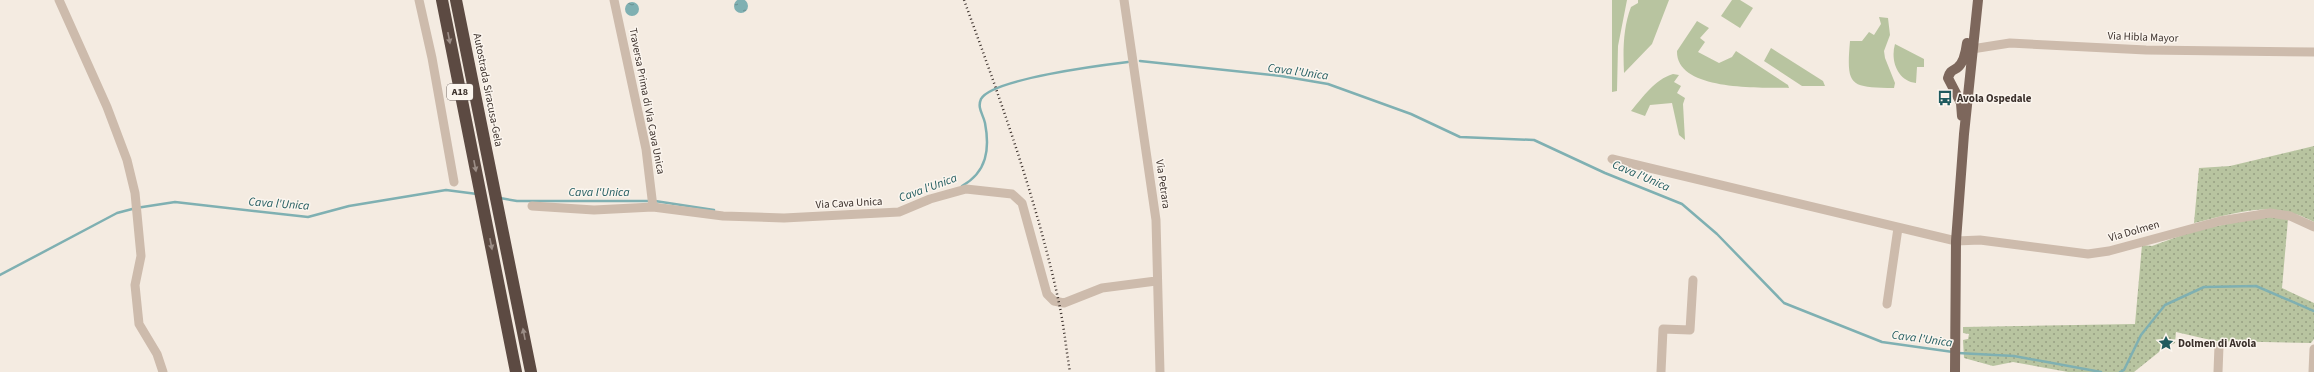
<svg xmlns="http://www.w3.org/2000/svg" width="2314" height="372" font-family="'Source Sans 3',sans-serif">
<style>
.grass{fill:url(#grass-dots)}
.garden{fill:#b8c4a0}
.water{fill:url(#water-ripples)}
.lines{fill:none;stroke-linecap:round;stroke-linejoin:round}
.stream{stroke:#7fb0b2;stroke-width:2.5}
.minor{stroke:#cdbbac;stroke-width:9}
.primary{stroke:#7d675c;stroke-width:10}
.motorway{stroke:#5c4a42;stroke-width:12}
.rail{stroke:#3b302b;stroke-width:2.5;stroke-dasharray:1 3;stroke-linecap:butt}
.oneway{fill:#9c8e87}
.labels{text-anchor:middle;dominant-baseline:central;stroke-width:3;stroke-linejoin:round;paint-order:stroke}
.shield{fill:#fbf5ee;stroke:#756b66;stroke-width:1}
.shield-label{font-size:10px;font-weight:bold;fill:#3b302b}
.street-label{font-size:11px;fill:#3b302b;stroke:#fbf5ee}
.poi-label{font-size:11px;font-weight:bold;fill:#3b302b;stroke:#fbf5ee;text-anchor:start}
.water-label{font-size:12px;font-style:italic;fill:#1f5a5e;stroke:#fbf5ee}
</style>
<defs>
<pattern id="grass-dots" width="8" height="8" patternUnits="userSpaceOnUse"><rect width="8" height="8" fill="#b8c4a0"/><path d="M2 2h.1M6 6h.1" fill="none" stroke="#97a083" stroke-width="1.8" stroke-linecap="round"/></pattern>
<pattern id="water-ripples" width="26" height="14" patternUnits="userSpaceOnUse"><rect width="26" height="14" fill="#7fb0b2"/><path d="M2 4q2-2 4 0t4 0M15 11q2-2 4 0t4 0" fill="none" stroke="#699091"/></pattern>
</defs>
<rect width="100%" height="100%" fill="#f4ebe1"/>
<path class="grass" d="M2314 146V222C2273 199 2237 213 2194 223L2199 168 2230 166Z
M2268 216 2288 219 2282 288 2314 303V339L2311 343 2215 341 2176 332 2175 343 2164 348 2134 372H2068L2013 362 1993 366 1964 358 1963 340 1968 339 1969 334 1963 333V327L2135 324 2142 245 2152 246 2196 230Z"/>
<path class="garden" d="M1612 0H1627L1618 46 1617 91 1612 92Z
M1638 0H1669L1652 44 1624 73C1623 51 1623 28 1631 7L1638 3Z
M1732 0H1740L1753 8 1740 28 1721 16Z
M1879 17 1888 18 1890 35 1884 51 1885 58 1895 83 1894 88C1850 87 1846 87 1850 41H1862L1869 32 1874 35 1881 24Z
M1697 21 1709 28 1700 38 1705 42 1698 52 1719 63 1732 57 1736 51 1788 85 1789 88C1763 87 1676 92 1677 51Z
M1895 44 1924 59V67H1917L1916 83C1898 81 1890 61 1895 44Z
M1771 48 1823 81 1825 86H1802L1764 61Z
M1673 74 1679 75 1674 82 1681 86 1677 93 1685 98 1683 104 1685 140 1679 135 1672 103 1650 105 1645 116 1631 111C1644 96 1654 80 1673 74Z"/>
<path class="water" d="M734 6a7 7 0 1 1 14 0a7 7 0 1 1-14 0Z
M625 9a7 7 0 1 1 14 0a7 7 0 1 1-14 0Z"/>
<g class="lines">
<path class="stream" d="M1140 61 1281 76 1328 84 1411 114 1460 137 1534 140 1605 173 1682 204 1717 234 1784 303 1882 342 1953 352
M962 186C987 172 990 149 985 123 983 114 977 108 981 99 991 79 1103 65 1128 62
M500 198 517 201H650
M655 201 714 210
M0 275 117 213 136 208 175 202 308 217 349 206 446 190 477 194
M1958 353 2014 356 2101 372
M2120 372 2124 370 2141 335 2165 305 2204 287 2256 286 2314 311"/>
<path class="minor" d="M59 0 107 107 127 160 135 193 141 256 135 285 139 324 157 354 163 372
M419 0 432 58 454 182
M614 0 646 149 653 207
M1124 0 1156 220 1160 372
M1972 49 2010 43 2146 50 2314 52
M1612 159 1956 241 1980 240 2088 254 2109 251 2220 221 2270 213 2290 216 2314 227
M532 206 594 210 653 207 723 216 784 218 899 212 930 199 966 189 1012 194 1022 203 1047 294 1054 301 1064 303 1102 288 1156 281
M1887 304 1898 228
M1661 372 1663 329 1690 330 1693 280
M2218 372 2219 346
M2313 372 2314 349"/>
<path class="primary" d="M1962 116 1961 103 1948 78C1950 71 1952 71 1957 68 1964 63 1966 51 1967 43
M1955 372 1956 241 1964 134 1978 0"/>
<path class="motorway" d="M442 0 516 372
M456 0 531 372"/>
<path class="rail" d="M964 0C1000 98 1037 201 1059 303 1064 326 1066 349 1070 372"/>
</g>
<defs><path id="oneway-solid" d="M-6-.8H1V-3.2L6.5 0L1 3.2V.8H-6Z"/></defs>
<g class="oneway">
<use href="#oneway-solid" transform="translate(449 38) rotate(79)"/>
<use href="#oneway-solid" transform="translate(475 166) rotate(79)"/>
<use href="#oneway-solid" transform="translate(491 244) rotate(79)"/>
<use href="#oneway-solid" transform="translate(524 334) rotate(-101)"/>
</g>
<defs>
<symbol id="bus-bare" viewBox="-9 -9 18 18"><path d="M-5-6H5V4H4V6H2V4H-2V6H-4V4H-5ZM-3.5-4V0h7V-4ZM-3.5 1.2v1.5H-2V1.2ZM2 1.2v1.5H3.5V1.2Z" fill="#1f5a5e" stroke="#fbf5ee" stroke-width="2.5" paint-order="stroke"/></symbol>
<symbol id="sight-bare" viewBox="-9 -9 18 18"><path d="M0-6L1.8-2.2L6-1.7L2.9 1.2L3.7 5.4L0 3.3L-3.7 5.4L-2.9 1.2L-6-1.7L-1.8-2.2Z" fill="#1f5a5e" stroke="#fbf5ee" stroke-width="2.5" paint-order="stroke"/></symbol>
</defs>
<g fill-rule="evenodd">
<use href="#bus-bare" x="1934" y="87" width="22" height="22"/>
<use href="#sight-bare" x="2155" y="332" width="22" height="22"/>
</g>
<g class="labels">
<rect class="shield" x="447" y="84" width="26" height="16" rx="3"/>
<g class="shield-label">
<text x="460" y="92">A18</text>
</g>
<g class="street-label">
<text transform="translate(2143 37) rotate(2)">Via Hibla Mayor</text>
<text transform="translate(488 90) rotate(79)">Autostrada Siracusa-Gela</text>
<text transform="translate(647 101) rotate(79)">Traversa Prima di Via Cava Unica</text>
<text transform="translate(1163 184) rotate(82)">Via Petrara</text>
<text transform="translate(849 203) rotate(-3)">Via Cava Unica</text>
<text transform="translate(2134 231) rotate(-16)">Via Dolmen</text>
</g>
<g class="poi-label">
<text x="1957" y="98">Avola Ospedale</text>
<text x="2178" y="343">Dolmen di Avola</text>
</g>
<g class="water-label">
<text transform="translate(1298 72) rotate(8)">Cava l'Unica</text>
<text transform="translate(1641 176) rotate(23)">Cava l'Unica</text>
<text transform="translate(928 188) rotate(-20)">Cava l'Unica</text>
<text x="599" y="192">Cava l'Unica</text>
<text transform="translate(279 204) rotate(4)">Cava l'Unica</text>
<text transform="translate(1922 339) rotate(8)">Cava l'Unica</text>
</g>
</g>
</svg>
